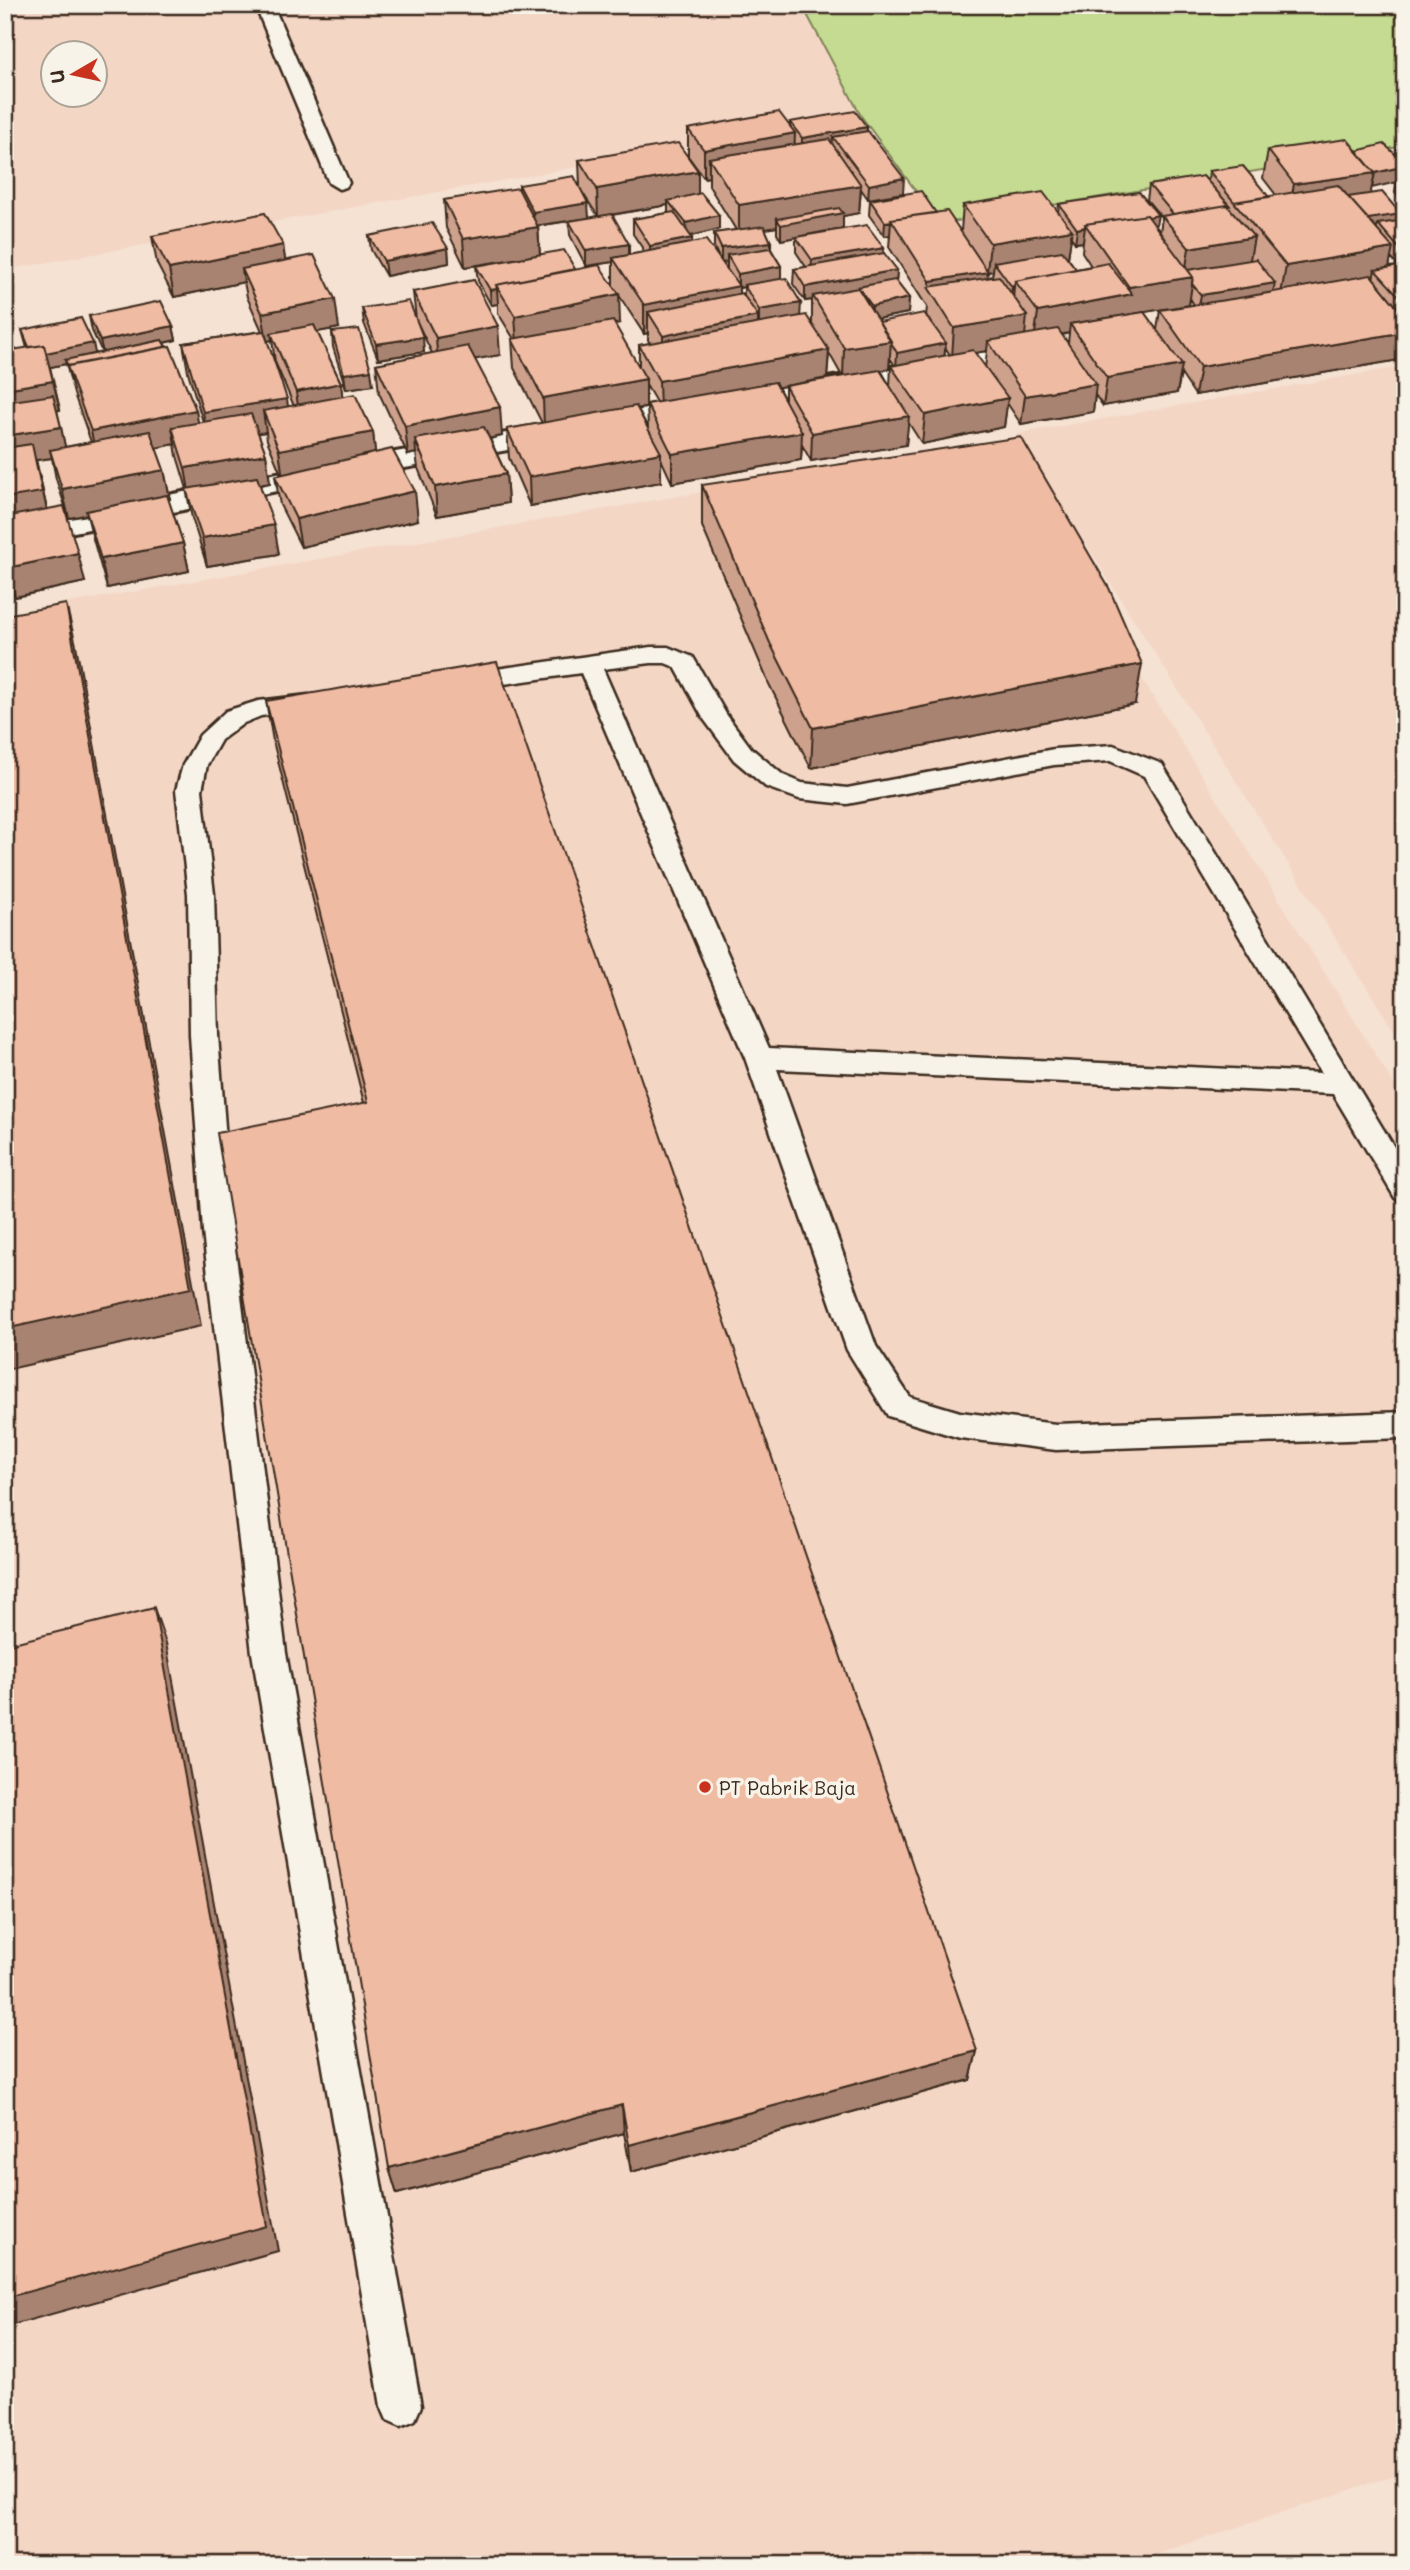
<svg xmlns="http://www.w3.org/2000/svg" width="1410" height="2570" font-family="Mali,sans-serif">
<style>
.built{fill:#f4d6c5;fill-rule:evenodd}
.green{fill:#c4db91;stroke:#808258;stroke-width:2}
.lines{fill:none;stroke-linecap:round;stroke-linejoin:round}
.lane-casing{stroke:#3b2a1e;stroke-width:5}
.street-casing{stroke:#3b2a1e;stroke-width:6}
.lane{fill:#f7f3e8;fill-rule:evenodd}
.street{fill:#f7f3e8;fill-rule:evenodd}
.wall{fill:#cea18c;stroke:#3b2a1e;stroke-width:2;fill-rule:evenodd}
.shaded-wall{fill:#a88372;stroke:#3b2a1e;stroke-width:2}
.building{fill:#f0bba3;stroke:#3b2a1e;stroke-width:2}
.poi-dot{fill:#c8321e;stroke:#f7f3e8;stroke-width:2.5}
.labels{text-anchor:middle;dominant-baseline:central;stroke-width:7;stroke-linejoin:round;paint-order:stroke}
.poi-label{font-size:19px;fill:#3b2a1e;stroke:#f7f3e8;text-anchor:start}
</style>
<rect width="100%" height="100%" fill="#f5e2d3"/>
<filter id="ink" filterUnits="userSpaceOnUse"><feTurbulence type="fractalNoise" baseFrequency=".0143" numOctaves="2"/><feDisplacementMap in="SourceGraphic" scale="14" xChannelSelector="R" yChannelSelector="G"/><feConvolveMatrix kernelMatrix="1 2 1 2 8 2 1 2 1" color-interpolation-filters="sRGB"/></filter>
<g filter="url(#ink)">
<path class="built" d="M5 5H802L861 116 5 270ZM52 52H94V94H52Z
M1405 366V1048L1016 434Z
M994 441 1405 1102V2472L1124 2565H5V614Z"/>
<path class="green" d="M802 5H1405V146L940 224 861 116Z"/>
<g class="lines">
<defs>
<path id="lane" d="M255 5H273L349 183 346 187 339 189 329 183Z
M651 647H668L693 657 726 714 751 748 783 775 802 783 847 788 1054 749 1113 745 1162 764 1405 1165V1201L1395 1198 1333 1094 777 1069 876 1346 910 1397 960 1412 1056 1424 1405 1412V1438L1056 1450 960 1438 888 1416 847 1350 745 1058 581 673 461 690 452 687 449 682 452 677 461 674ZM651 663H665L675 667 703 718 734 760 766 787 799 799 847 804 1054 765 1110 761 1144 776 1321 1073 769 1048 603 669Z
M308 695 317 697 320 703 317 709 261 716 244 723 221 740 207 765 202 790 214 894 218 1035 233 1232 286 1653 421 2406 415 2420 401 2426 387 2420 381 2406 252 1653 203 1232 190 1035 188 894 176 790 183 765 200 735 226 711 258 701Z"/>
<path id="street" d="M1037 342 1047 344 1051 350 1047 356 302 486 5 546V528L302 468Z"/>
</defs>
<use href="#lane" class="lane-casing"/>
<use href="#street" class="street-casing"/>
<use href="#lane" class="lane"/>
<use href="#street" class="street"/>
</g>
<path class="wall" d="M790 122 867 127V131L903 193 868 199 861 189 859 213 843 216V228L781 240 777 234V227L765 229 771 249 781 266V279L800 316 812 324V300L805 301 793 284 794 269 806 267 796 252V237L884 248 883 253 897 270 896 281 909 298 908 313 877 319 879 322 926 316 927 307 889 247 890 235 884 236 869 215 870 200 936 213 961 231 963 205 1058 212 1059 204 1156 226 1160 232 1162 218 1147 200 1149 185 1208 181 1209 171 1269 197 1276 195 1263 178 1268 150 1356 151 1396 155 1401 133H1405V204L1395 193 1397 182 1371 187 1370 194 1401 214 1399 221 1405 220V359L1195 395 1181 374 1177 393 1103 406 1095 395 1093 412 1021 424 1007 403 1004 427 922 444 908 422 906 445 811 461 802 445 801 460 672 483 661 459V482L530 506 509 458 507 429 542 423 514 368 512 339H514L498 313V304L491 305 478 281 476 266 575 269 620 323 614 324 639 368V345L650 343 648 340V333L644 334 613 286V262L586 266 570 235 569 221 538 226 540 255 465 267 446 228 444 200 519 190V185L580 187 579 160 698 194 719 229 691 236 692 242 719 258 714 247V233L736 230 709 186V177L704 178 688 156V129L790 127ZM582 192 598 216 589 218ZM668 205V213L633 219V234L645 252 629 255 612 215ZM1071 237 1075 243 1083 242 1082 252 1091 266 1076 269 1068 258ZM1391 258 1398 266 1389 267ZM727 262V270L722 263ZM993 271 992 276 987 278V272ZM744 287V296L739 293V288ZM1190 298 1194 305 1160 310 1157 330 1144 312 1189 305ZM1069 333 1068 343 1062 335ZM945 347 950 355 944 356ZM987 351 985 368 974 353ZM829 353 842 376 827 378ZM890 358 895 366H891L890 386 881 370 889 369ZM646 385 656 402 647 404 648 428 638 409 646 407ZM785 386V400L778 387Z
M152 236 283 245 285 261 339 328 317 332 341 383 342 396 373 432 375 453 418 520 301 547 280 505 275 476 281 474 267 440 266 432 258 433 266 454 270 483 260 485 279 554 207 566 192 518 186 489H187L177 456 175 444 156 448 164 470 170 499H168L183 543 189 571 107 588 93 539 87 515 69 518 56 479 52 458 36 460 47 509 85 582 15 597 27 348 22 330 95 354 102 352 92 331 89 316 173 326 176 340 164 343 198 423 203 422 188 372 183 343 262 331 247 297 244 282 174 297 157 264ZM272 340 275 362 294 406 288 407 267 341ZM66 364 74 394 91 442 65 447 57 410H60L50 367Z
M369 236 448 248 449 263 386 276 371 250Z
M413 292 500 355 475 359 502 436 490 439 506 474 508 503 437 516 418 468 416 453 408 455 379 393 376 364 432 353 417 322 424 352 378 359 364 323 362 308 416 319Z
M332 332 373 385 346 389 333 347Z
M702 485 1135 704 811 768 769 684 702 526Z
M266 701 977 2051 970 2080 631 2172 624 2133 397 2194 389 2168 364 1103 273 741Z"/>
<path class="shaded-wall" d="M867 127 866 141 833 137 832 147 802 153V138Z
M795 133 794 161 709 158V177L704 178V150Z
M1405 166V180L1398 179 1397 182 1372 188 1375 173Z
M698 171V199L668 201V205L598 217 597 189Z
M1375 173 1369 200 1289 212 1294 184Z
M904 178 903 193 868 199 869 185Z
M861 185 859 213 843 216V228L781 240V225L777 219V227L739 233V205Z
M588 203 589 218 534 226 533 212Z
M1401 214 1397 229 1378 224 1376 232 1366 219Z
M719 215V229L687 237 686 223Z
M1158 215 1155 230 1087 227Z
M891 221 890 235 884 236 885 222Z
M538 227 540 255 465 267 463 239Z
M1085 227 1083 242 1075 243 1077 229Z
M1072 230 1068 258 999 269 994 262 993 271 987 272 990 243Z
M1254 237 1249 265 1185 273 1189 248Z
M692 238V253L650 260V246Z
M771 242V256L727 255V262L721 263V248Z
M629 244V259L613 258V262L586 266V251Z
M283 245 287 273 242 269 244 282 174 297 169 269Z
M448 248 449 263 386 276 384 261Z
M884 248 883 262 811 275 812 260Z
M1393 248 1387 277 1375 270 1373 279 1281 294 1286 266Z
M781 266V281L744 285V287L739 288V314L648 312V333L644 334V305L738 286V274Z
M897 270 896 285 858 287V292L813 296 812 300 805 301V287Z
M988 272 985 300 930 290V281Z
M1193 277 1189 305 1070 324 1069 333 1034 340 1038 312 1128 295 1129 287Z
M1275 283 1272 298 1198 310 1201 295Z
M1014 286 1013 301H1010L1012 287Z
M497 289 498 304 491 305 490 290Z
M619 294 620 323 517 344 515 316Z
M909 298 908 313 871 320 872 306Z
M335 299 339 328 274 340 271 333 272 340 267 341 262 313Z
M801 303 800 318 759 325V310Z
M758 316V344L663 364V336Z
M1027 316 1024 345 988 341 987 351 952 357 954 328Z
M173 326 176 340 104 356 100 341Z
M498 326 500 355 438 366 436 338Z
M1405 332V359L1195 395 1200 367Z
M423 337 424 352 378 359 376 344Z
M891 341 889 369 843 377 844 348Z
M93 343 96 358 65 360 66 364 36 370 33 355Z
M946 343 944 358 896 368 897 353Z
M829 350 827 378 660 410 659 381Z
M1182 365 1177 393 1103 406 1107 378Z
M371 370 373 385 346 389 344 374Z
M646 379V407L544 427 543 398Z
M53 381 60 410 5 419V389Z
M341 383 344 412 300 420 296 392Z
M1096 384 1093 412 1021 424 1025 396Z
M1008 398 1004 427 922 444 925 415Z
M287 399 291 428 263 411 266 432 208 441 203 412Z
M500 407 502 436 420 453 415 439 416 453 408 455 405 426Z
M196 410 201 439 172 427 175 444 97 460 91 431Z
M909 416 906 445 811 461 812 433Z
M61 427 67 456 50 450 52 458 36 460 49 520 5 528V436Z
M373 432 376 461 283 479 279 450Z
M802 432 801 460 672 483V454Z
M661 453V482L530 506 529 477Z
M266 454 270 483 190 497 185 468Z
M164 470 170 499 69 518 62 489Z
M506 474 508 503 437 516 435 487Z
M415 491 418 520 301 547 296 519Z
M274 525 279 554 207 566 202 538Z
M183 543 189 571 107 588 101 559Z
M78 553 85 582 15 597 7 568Z
M66 604 76 645 201 1326 5 1370V1329Z
M1142 664 1135 704 811 768 813 728Z
M154 1608 166 1643 278 2251 5 2327V2298Z
M977 2051 970 2080 631 2172 629 2145Z
M622 2105 624 2133 397 2194 389 2168Z"/>
<path class="building" d="M855 111 867 127 802 138 790 122Z
M779 112 795 133 704 150 688 129Z
M868 131 904 178 869 185 833 137Z
M829 139 861 185 739 205 709 158Z
M1347 139 1375 173 1294 184 1268 150Z
M678 143 698 171 597 189 579 160Z
M1384 144 1405 163V166L1375 173 1356 151Z
M1243 166 1269 197 1234 202 1209 171Z
M574 176 588 203 533 212 519 185Z
M1203 176 1230 206 1228 207 1227 205 1173 214 1149 185Z
M1405 178V186L1398 179Z
M1338 185 1393 248 1286 266 1234 202Z
M518 188 538 227 463 239 444 200Z
M921 191 936 213 891 219 892 221 885 222 870 200Z
M1043 192 1072 230 990 243 963 205Z
M1139 192 1158 215 1149 217 1147 215 1085 224V227L1077 229 1059 204Z
M1382 192 1401 214 1368 219 1348 197Z
M701 193 719 215 686 223 668 201Z
M1227 205 1254 237 1189 248 1162 216Z
M839 208 843 213 781 225 777 219Z
M947 211 988 272 930 281 891 219Z
M674 212 692 238 650 246 633 219Z
M265 213 283 245 169 269 152 236Z
M612 214 629 244 586 251 569 221Z
M1147 215 1193 277 1129 287 1085 224Z
M1405 220V255L1378 224Z
M432 223 448 248 384 261 369 236Z
M867 225 884 248 812 260 796 237Z
M764 226 771 242 721 248 714 233Z
M706 240 739 286 644 305 613 258Z
M770 248 781 266 738 274 727 255Z
M564 250 575 269 496 285 497 289 490 290 476 266Z
M1062 251 1076 269 1015 281 1014 286 1012 287 994 262Z
M884 253 897 270 805 287 794 269Z
M314 255 335 299 262 313 242 269Z
M1256 259 1275 283 1201 295 1192 284 1193 277 1188 270Z
M1108 263 1132 294 1038 312 1015 281Z
M599 265 619 294 515 316 496 285Z
M1405 265V303L1375 270Z
M1371 275 1405 317V332L1200 367 1160 310 1245 297Z
M999 276 1027 316 954 328 928 287Z
M786 278 801 303 759 310 744 285Z
M474 280 498 326 436 338 413 292Z
M895 280 909 298 872 306 858 287Z
M858 288 891 341 844 348 813 296Z
M742 293 758 316 663 336 648 312Z
M161 301 173 326 100 341 89 316Z
M409 301 423 337 376 344 362 308Z
M1144 312 1182 365 1107 378 1070 324Z
M924 313 946 343 897 353 879 322Z
M806 315 829 350 659 381 639 345Z
M81 318 93 343 46 353 44 345 29 347 22 330Z
M613 321 646 379 543 398 512 339Z
M314 325 341 383 296 392 271 333Z
M359 329 371 370 344 374 332 332Z
M1058 329 1096 384 1025 396 988 341Z
M264 331 287 399 203 412 183 343Z
M162 340 166 347 68 366 65 360Z
M44 345 53 381 5 389V351Z
M170 346 196 410 91 431 67 366Z
M468 346 500 407 405 426 376 364Z
M973 350 1008 398 925 415 891 366Z
M880 370 909 416 812 433 785 386Z
M775 382 802 432 672 454 647 404Z
M355 394 373 432 279 450 263 411Z
M53 395 61 427 5 436V402Z
M636 406 661 453 529 477 507 429Z
M251 414 266 454 185 468 172 427Z
M484 427 506 474 435 487 415 439Z
M150 431 164 470 62 489 50 450Z
M1021 437 1109 588 1142 664 813 728 770 643 702 485Z
M32 444 42 492 5 498V448Z
M392 449 415 491 296 519 275 476Z
M257 477 274 525 202 538 186 489Z
M167 495 183 543 101 559 86 511Z
M64 506 78 553 7 568 5 560V517Z
M66 604 191 1288 5 1329V615Z
M497 662 977 2051 629 2145 622 2105 389 2168 217 1133 368 1102 266 701Z
M154 1608 267 2226 5 2298V1645Z"/>
</g>
<circle class="poi-dot" cx="705" cy="1787" r="7"/>
<g class="labels">
<g class="poi-label">
<text x="719" y="1787">PT Pabrik Baja</text>
</g>
</g>
<rect width="1410" height="2570" fill="none" stroke="#f7f3e8" stroke-width="28"/>
<rect x="14" y="14" width="1382" height="2542" fill="none" stroke="#3b2a1e" stroke-width="2.5" filter="url(#ink)"/>
<g transform="translate(74 74) rotate(261)"><circle r="33" fill="#f7f3e8" stroke="#aca397" stroke-width="2"/>
<path d="M0-5L12 26L0 18L-12 26Z" fill="#c8321e"/>
<text y="-10" font-size="19" font-weight="bold" text-anchor="middle" fill="#3b2a1e">U</text>
</g>
</svg>
